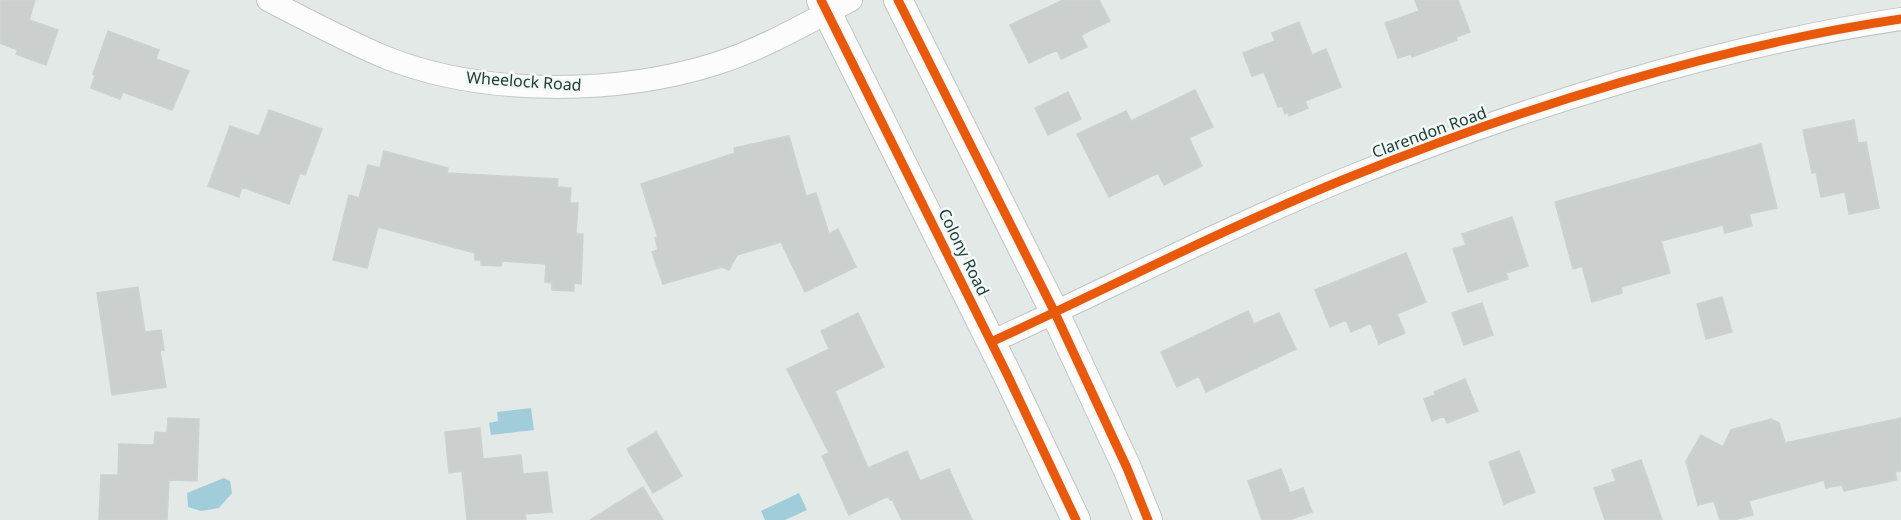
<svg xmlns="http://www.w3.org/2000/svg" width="1901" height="520" font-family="'Noto Sans',sans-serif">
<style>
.water{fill:#a1ccda}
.building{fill:#cbd0cf;stroke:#ccd2d0;stroke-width:1.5}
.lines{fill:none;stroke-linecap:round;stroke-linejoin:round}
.minor-casing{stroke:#c0c6c4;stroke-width:24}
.tertiary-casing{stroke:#c0c6c4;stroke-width:30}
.minor{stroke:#fbfcfb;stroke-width:22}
.tertiary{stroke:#fbfcfb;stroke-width:28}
.cycleway-casing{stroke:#f1f8f6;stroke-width:13}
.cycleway{stroke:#e8590c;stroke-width:9}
.labels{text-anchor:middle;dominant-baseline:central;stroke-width:5;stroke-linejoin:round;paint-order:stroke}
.street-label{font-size:16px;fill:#203d39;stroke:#f1f8f6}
</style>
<rect width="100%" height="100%" fill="#e3e9e7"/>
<path class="water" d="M531 408 534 430 491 435 489 423 498 421 497 412Z
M224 478 230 481 232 493 219 508 201 511 188 507 187 493Z
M799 493 807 510 785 520H765L761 511Z"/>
<path class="building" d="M0 0H35L29 20 58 30 46 65 16 54 18 50 0 43Z
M1063 0H1099L1110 21 1081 35 1087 47 1061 59 1057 50 1029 63 1010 25Z
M1415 0H1458L1470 32 1456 37 1457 40 1412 57 1411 54 1398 58 1385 23 1419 11Z
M1299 22 1312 55 1326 49 1341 87 1305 101 1308 108 1289 116 1288 112 1285 114 1282 106 1278 107 1264 72 1252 76 1243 53 1275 41 1272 33Z
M108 31 159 50 156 59 189 71 172 110 123 92 120 99 91 88 95 75 93 74Z
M1195 90 1213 127 1189 138 1202 166 1164 185 1158 173 1109 197 1077 134 1126 111 1131 121Z
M1068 92 1081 119 1048 135 1035 108Z
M269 110 322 129 305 175 300 173 289 204 242 187 239 197 208 186 230 126 259 136Z
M1854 120 1858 143 1866 142 1879 208 1849 214 1845 192 1821 197 1816 172 1812 173 1803 130Z
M789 136 806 196 816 193 829 234 838 229 856 267 805 292 781 242 737 255 729 270 722 267 663 284 652 252 658 250 655 238H658L641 184 735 153 734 148Z
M1761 144 1777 208 1749 214 1752 226 1725 233 1723 225 1661 241 1670 273 1621 287 1622 293 1592 302 1582 266 1573 269 1555 202Z
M384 151 448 168 447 173 558 179 557 187 571 188 570 203H578L576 234H583L581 284 574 283V291L552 290V283L545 282 546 264 502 261 501 266 481 265V260H475V253L378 227 367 268 333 260 349 195 359 198 368 165 380 168Z
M1512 217 1528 266 1506 273 1508 279 1468 292 1453 249 1466 245 1462 234Z
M1406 253 1426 302 1397 314 1405 333 1379 344 1371 323 1351 332 1346 320 1330 327 1315 290Z
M138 287 145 332 161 330 164 350 160 351 166 387 112 395 97 293Z
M1722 297 1732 332 1706 339 1697 304Z
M1482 303 1493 335 1464 345 1452 313Z
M1248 311 1254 324 1279 313 1296 349 1206 392 1199 376 1177 387 1161 352Z
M858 313 884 367 835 391 868 468 907 451 920 481 949 469 972 520H902L892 499 890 500 888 496 849 515 822 456 829 453 787 369 829 349 821 331Z
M1465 379 1478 411 1447 423 1444 416 1432 421 1424 399 1435 395 1434 392Z
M168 418 199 419 197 481 169 480 167 520H99L101 475H118L119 444 154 445 155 432 167 433Z
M1901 418V471L1895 472 1897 480 1844 491 1842 485 1826 488 1824 480 1749 501 1753 515 1733 520H1720L1714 501 1698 505 1686 461 1701 435 1723 447 1731 430 1771 419 1779 423 1785 443Z
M480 428 483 459 521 455 523 474 547 472 552 512 525 514 526 520H467L462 471 449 473 445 432Z
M656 432 682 476 653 493 627 449Z
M1519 451 1535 492 1504 504 1489 462Z
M1641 460 1662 520H1605L1594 488 1616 481 1612 470Z
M1281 469 1290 493 1303 488 1312 512 1289 520H1262L1248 481Z
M643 487 663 520H590Z"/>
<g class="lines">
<defs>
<path id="minor" d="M268 0C307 20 346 41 387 58 484 96 616 95 715 64 763 49 807 23 851 0
M991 342C1109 288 1225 228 1345 179 1517 109 1718 46 1901 19"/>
<path id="tertiary" d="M821 0 1007 374 1076 520
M898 0 1055 313 1127 468 1148 520"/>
</defs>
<use href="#minor" class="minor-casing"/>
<use href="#tertiary" class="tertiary-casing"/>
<use href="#minor" class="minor"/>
<use href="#tertiary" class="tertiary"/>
<defs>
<path id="cycleway" d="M821 0 1007 374 1076 520
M898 0 1055 313 1127 468 1148 520
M991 342C1109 288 1225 228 1345 179 1517 109 1718 46 1901 19"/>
</defs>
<use href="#cycleway" class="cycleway-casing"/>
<use href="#cycleway" class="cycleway"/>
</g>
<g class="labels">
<g class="street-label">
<text transform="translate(524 81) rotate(4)">Wheelock Road</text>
<text transform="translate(1429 132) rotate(-20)">Clarendon Road</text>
<text transform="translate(964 252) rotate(64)">Colony Road</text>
</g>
</g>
</svg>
